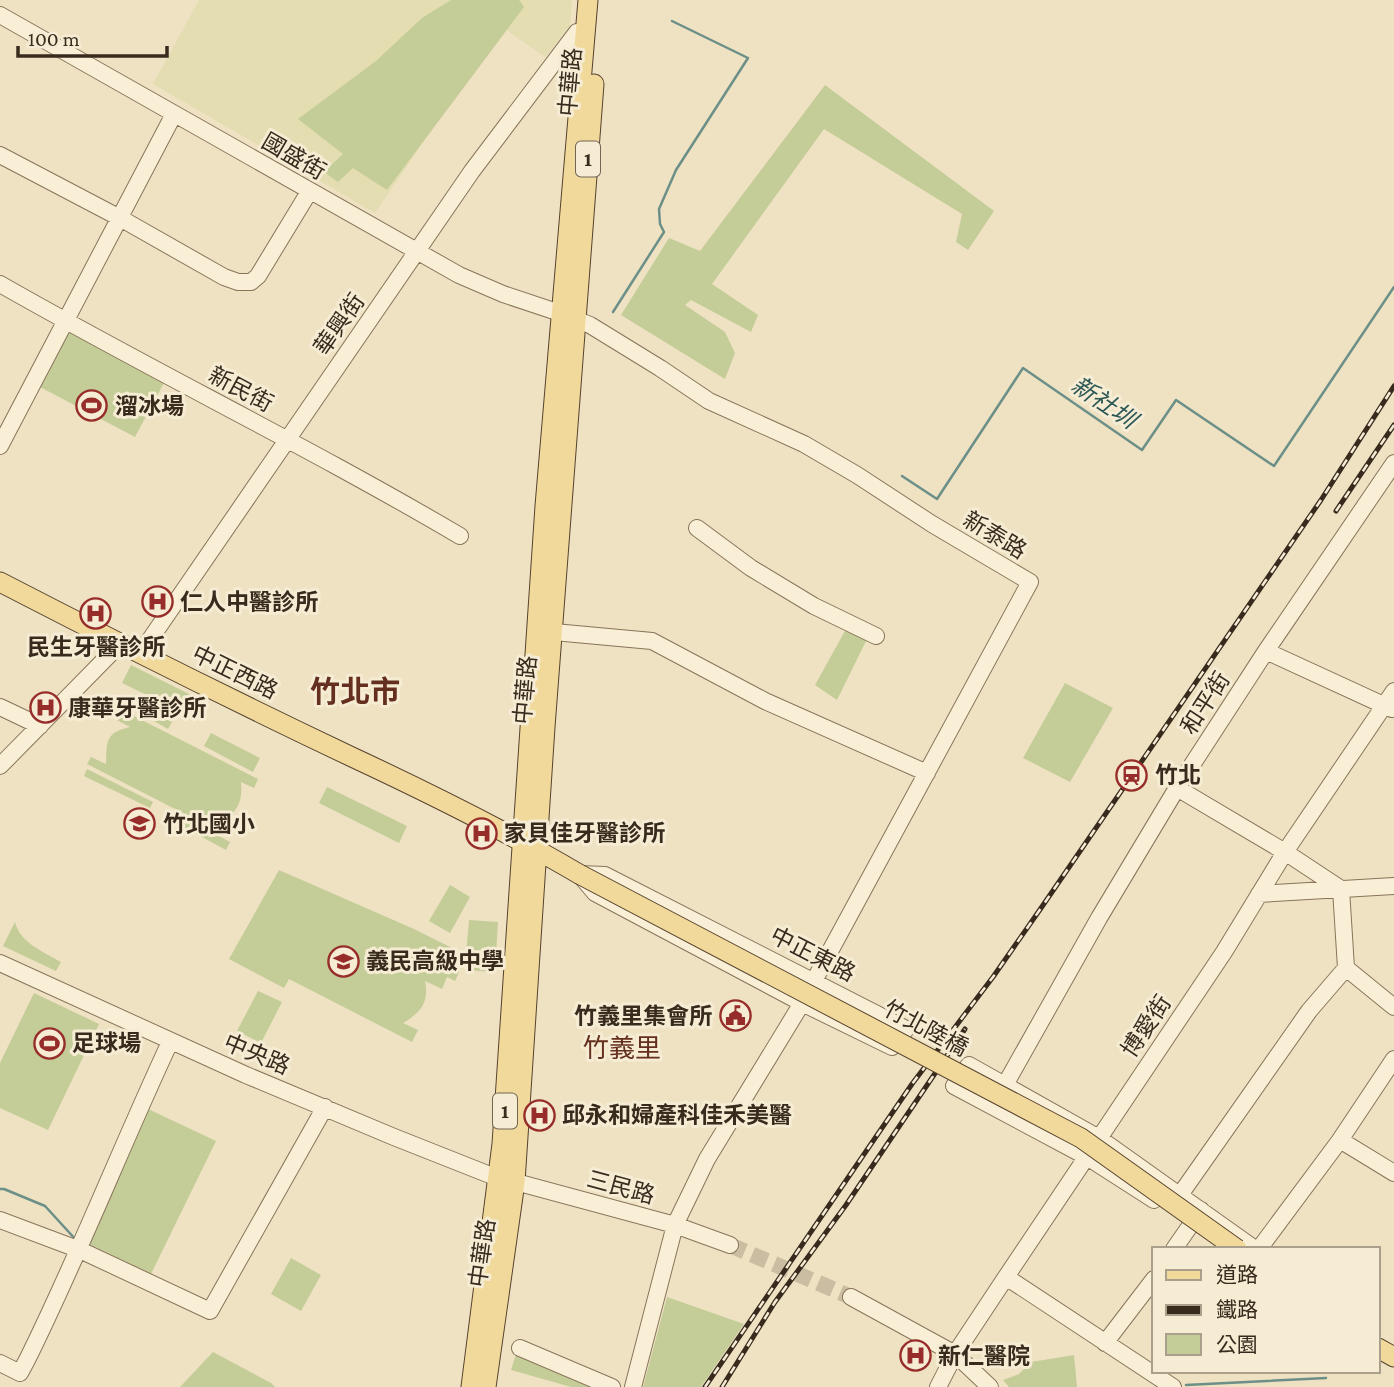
<svg xmlns="http://www.w3.org/2000/svg" width="1394" height="1387" font-family="'Crimson Pro','Noto Sans TC',serif">
<style>
.farmland{fill:#e3ddb1}
.green{fill:#c4cc97}
.lines{fill:none;stroke-linecap:round;stroke-linejoin:round}
.stream{stroke:#6c8f87;stroke-width:2.5}
.minor-tunnel{stroke:#cabda2;stroke-width:16;stroke-dasharray:16 8;stroke-linecap:butt}
.minor-casing{stroke:#88745a;stroke-width:18}
.major-casing{stroke:#56422e;stroke-width:21}
.minor{stroke:#f9efd7;stroke-width:16}
.major{stroke:#f1d99b;stroke-width:19}
.rail-casing{stroke:#382b1e;stroke-width:5}
.rail{stroke:#f5ecd3;stroke-width:2.5;stroke-dasharray:8;stroke-linecap:butt}
.major-bridge-casing{stroke:#56422e;stroke-width:21;stroke-linecap:butt}
.major-bridge{stroke:#f1d99b;stroke-width:19}
.labels{text-anchor:middle;dominant-baseline:central;stroke-width:6;stroke-linejoin:round;paint-order:stroke}
.shield{fill:#f5ecd3;stroke:#716554;stroke-width:2}
.shield-label{font-size:21px;font-weight:bold;fill:#382b1e}
.street-label{font-size:23px;fill:#382b1e;stroke:#f5ecd3}
.poi-label{font-size:23px;font-weight:bold;fill:#382b1e;stroke:#f5ecd3;text-anchor:start}
.water-label{font-size:24px;font-style:italic;fill:#2d5856;stroke:#f5ecd3}
.quarter-label{font-size:26px;fill:#642f1e;stroke:#f5ecd3}
.district-label{font-size:30px;font-weight:bold;fill:#642f1e;stroke:#f5ecd3}
</style>
<rect width="100%" height="100%" fill="#eee2c3"/>
<path class="farmland" d="M199 0H572L570 26 545 57 502 27 375 213 153 84Z"/>
<path class="green" d="M451 0H519L524 7 387 190 353 168 338 182 324 172 343 154 298 119 376 61 422 18Z
M825 85 994 211 968 250 956 242 962 214 824 129 712 284 758 315 751 332 691 300 685 305 725 332 735 353 725 379 621 315 669 238 700 251Z
M70 328 166 379 135 437 40 387Z
M845 631 867 639 837 700 815 685Z
M131 665 201 700 192 717 122 683Z
M1065 683 1113 708 1070 782 1023 758Z
M134 694 175 717 168 729 127 706Z
M122 710 258 779 254 788 241 782C243 802 237 814 219 822L234 830 230 837 87 764 91 757 106 764C107 741 105 733 130 727L117 720Z
M211 733 260 758 253 772 204 746Z
M87 769 153 802 150 808 84 776Z
M327 787 407 826 399 843 319 803Z
M171 811 230 842 226 850 167 818Z
M279 870 414 929 466 955 469 920 498 922 495 972 466 970V957L455 981 447 977 442 989 425 981C429 1002 422 1012 403 1023L418 1030 412 1042 289 979 284 988 229 959Z
M450 885 470 897 450 933 429 921Z
M15 922C20 943 44 952 61 962L56 971 3 946Z
M258 991 282 1002 261 1043 237 1031Z
M34 993 99 1024 48 1130 0 1108V1063Z
M146 1108 216 1141 151 1274 89 1244Z
M291 1258 321 1275 301 1311 271 1294Z
M667 1297 744 1324 701 1387H643Z
M517 1351 599 1387H571L511 1370Z
M213 1352 271 1383 275 1387H180Z
M1074 1355 1077 1387H1009L1003 1380 1019 1374 1031 1362Z"/>
<g class="lines">
<path class="stream" d="M613 312 664 232 660 224 659 209 676 170 748 58 672 21
M902 476 937 499 1023 368 1142 450 1176 400 1274 466 1394 287
M0 1189H4L45 1206 77 1241
M1186 1385 1326 1378"/>
<path class="minor-tunnel" d="M730 1245 851 1297"/>
<defs>
<path id="minor" d="M0 15 459 275 503 294 560 313 590 325 660 368 709 401 804 444 857 475 932 524 1030 582 802 1003 707 1159 675 1225 633 1387
M0 155 120 218 224 277 238 282H251L258 276 309 192
M0 284C152 371 309 447 460 536
M0 446 174 114
M697 528 751 568 814 606 876 636
M554 632 652 641 765 701 927 773
M1266 651 1392 709
M140 654 472 171 577 32H585
M0 707 40 726
M0 766 120 644
M1177 788 1285 852 1341 889
M579 874 605 875 906 1029 892 1047 802 1003 595 893Z
M1259 894 1394 886
M0 963 246 1075 394 1137 490 1175 675 1225 730 1245
M1346 968 1394 1007
M1005 1085 1099 918 1177 788 1266 651 1394 463
M1340 1140 1394 1173
M1154 1200 1087 1157 954 1086 969 1065 1099 1138 1255 1249
M1175 1202 1309 1011 1346 968 1341 889
M0 1220 80 1250 210 1311 325 1107
M1174 1249 1201 1210
M1259 1249 1340 1140 1394 1059
M1006 1277 1173 1387
M851 1297 955 1354 990 1387
M1105 1343 1154 1279
M520 1348 612 1387
M0 1363 20 1373 27 1360C79 1255 121 1147 170 1042
M938 1387 955 1354 1006 1277 1224 952 1285 852 1394 691"/>
<path id="major" d="M0 582C116 642 234 701 352 757 429 793 506 831 579 874
M1378 1348 1394 1357
M471 1387 502 1144 545 506 588 0
M486 1387 515 1182 545 727 594 84"/>
</defs>
<use href="#minor" class="minor-casing"/>
<use href="#major" class="major-casing"/>
<use href="#minor" class="minor"/>
<use href="#major" class="major"/>
<defs>
<path id="rail" d="M1336 511 1394 425
M705 1387 912 1084 993 977 1039 911 1321 500 1394 386
M722 1387 775 1302 846 1205 965 1029"/>
</defs>
<use href="#rail" class="rail-casing"/>
<use href="#rail" class="rail"/>
<defs>
<path id="major-bridge" d="M579 874 1081 1138 1237 1249"/>
</defs>
<use href="#major-bridge" class="major-bridge-casing"/>
<use href="#major-bridge" class="major-bridge"/>
</g>
<defs>
<symbol id="stadium-ring" viewBox="-11 -11 22 22"><circle r="9.5" fill="#f5ecd3" stroke="#972d2a" stroke-width="1.5"/><path d="M0-5a6.5 5 0 1 0 0 10a6.5 5 0 1 0 0-10ZM-3.5-1.8h7v3.6h-7Z" fill="#972d2a"/></symbol>
<symbol id="hospital-ring" viewBox="-11 -11 22 22"><circle r="9.5" fill="#f5ecd3" stroke="#972d2a" stroke-width="1.5"/><path d="M-5-5h3v3.5h4V-5h3V5h-3V1.5h-4V5h-3Z" fill="#972d2a"/></symbol>
<symbol id="station-ring" viewBox="-11 -11 22 22"><circle r="9.5" fill="#f5ecd3" stroke="#972d2a" stroke-width="1.5"/><path d="M-3-6H3Q5-6 5-4V2Q5 4 3 4L4.5 6H3L1.5 4h-3L-3 6H-4.5L-3 4Q-5 4-5 2V-4Q-5-6-3-6ZM-3.5-4v3h7v-3ZM-3.5 1v1.5H-2V1ZM2 1v1.5H3.5V1Z" fill="#972d2a"/></symbol>
<symbol id="school-ring" viewBox="-11 -11 22 22"><circle r="9.5" fill="#f5ecd3" stroke="#972d2a" stroke-width="1.5"/><path d="M0-5L7-2L0 1L-7-2ZM-4 1L0 2.5L4 1V4Q0 6-4 4Z" fill="#972d2a"/></symbol>
<symbol id="civic-ring" viewBox="-11 -11 22 22"><circle r="9.5" fill="#f5ecd3" stroke="#972d2a" stroke-width="1.5"/><path d="M-.6-6.5H3V-4.5H.6V-3L4-1V1h2V6H-6V1h2V-1L-.6-3ZM-1.2 2.5V6h2.4V2.5Z" fill="#972d2a"/></symbol>
</defs>
<g fill-rule="evenodd">
<use href="#stadium-ring" x="74" y="388" width="35" height="35"/>
<use href="#hospital-ring" x="140" y="584" width="35" height="35"/>
<use href="#hospital-ring" x="78" y="596" width="35" height="35"/>
<use href="#hospital-ring" x="28" y="690" width="35" height="35"/>
<use href="#station-ring" x="1114" y="758" width="35" height="35"/>
<use href="#school-ring" x="122" y="806" width="35" height="35"/>
<use href="#hospital-ring" x="464" y="816" width="35" height="35"/>
<use href="#school-ring" x="326" y="944" width="35" height="35"/>
<use href="#civic-ring" x="718" y="998" width="35" height="35"/>
<use href="#stadium-ring" x="32" y="1026" width="35" height="35"/>
<use href="#hospital-ring" x="522" y="1098" width="35" height="35"/>
<use href="#hospital-ring" x="898" y="1338" width="35" height="35"/>
</g>
<g class="labels">
<g class="shield">
<rect x="576" y="141.5" width="24" height="35" rx="5"/>
<rect x="493" y="1093.5" width="24" height="35" rx="5"/>
</g>
<g class="shield-label">
<text x="588" y="159">1</text>
<text x="505" y="1111">1</text>
</g>
<g class="street-label">
<text transform="translate(570 82) rotate(-85)">中華路</text>
<text transform="translate(294 156) rotate(30)">國盛街</text>
<text transform="translate(339 324) rotate(-55)">華興街</text>
<text transform="translate(241 389) rotate(28)">新民街</text>
<text transform="translate(995 535) rotate(31)">新泰路</text>
<text transform="translate(235 672) rotate(26)">中正西路</text>
<text transform="translate(525 690) rotate(-85)">中華路</text>
<text transform="translate(1205 703) rotate(-57)">和平街</text>
<text transform="translate(813 954) rotate(27)">中正東路</text>
<text transform="translate(1146 1026) rotate(-56)">博愛街</text>
<text transform="translate(926 1028) rotate(28)">竹北陸橋</text>
<text transform="translate(257 1054) rotate(23)">中央路</text>
<text transform="translate(621 1187) rotate(15)">三民路</text>
<text transform="translate(482 1253) rotate(-82)">中華路</text>
</g>
<g class="poi-label">
<text x="115" y="406">溜冰場</text>
<text x="180" y="602">仁人中醫診所</text>
<text x="96" y="647" text-anchor="middle">民生牙醫診所</text>
<text x="68" y="708">康華牙醫診所</text>
<text x="1155" y="775">竹北</text>
<text x="163" y="824">竹北國小</text>
<text x="504" y="833">家貝佳牙醫診所</text>
<text x="366" y="961">義民高級中學</text>
<text x="712" y="1016" text-anchor="end">竹義里集會所</text>
<text x="72" y="1043">足球場</text>
<text x="562" y="1115">邱永和婦產科佳禾美醫</text>
<text x="938" y="1356">新仁醫院</text>
</g>
<g class="water-label">
<text transform="translate(1104 402) rotate(34)">新社圳</text>
</g>
<g class="quarter-label">
<text x="622" y="1048">竹義里</text>
</g>
<g class="district-label">
<text x="355" y="691">竹北市</text>
</g>
</g>
<rect x="1152" y="1247" width="228" height="126" fill="#f5ecd3" stroke="#a99f8b" stroke-width="2"/>
<rect x="1166" y="1270" width="35" height="10" fill="#f1d99b" stroke="#a99f8b" stroke-width="2"/>
<text x="1216" y="1282" font-size="21" fill="#382b1e">道路</text>
<rect x="1166" y="1305" width="35" height="10" fill="#382b1e" stroke="#a99f8b" stroke-width="2"/>
<text x="1216" y="1317" font-size="21" fill="#382b1e">鐵路</text>
<rect x="1166" y="1334" width="35" height="21" fill="#c4cc97" stroke="#a99f8b" stroke-width="2"/>
<text x="1216" y="1352" font-size="21" fill="#382b1e">公園</text>
<path d="M18 46v10h149v-10" fill="none" stroke="#382b1e" stroke-width="3.5"/>
<text x="28" y="46" font-size="21" fill="#382b1e" stroke="#f5ecd3" stroke-width="5" paint-order="stroke">100 m</text>
</svg>
